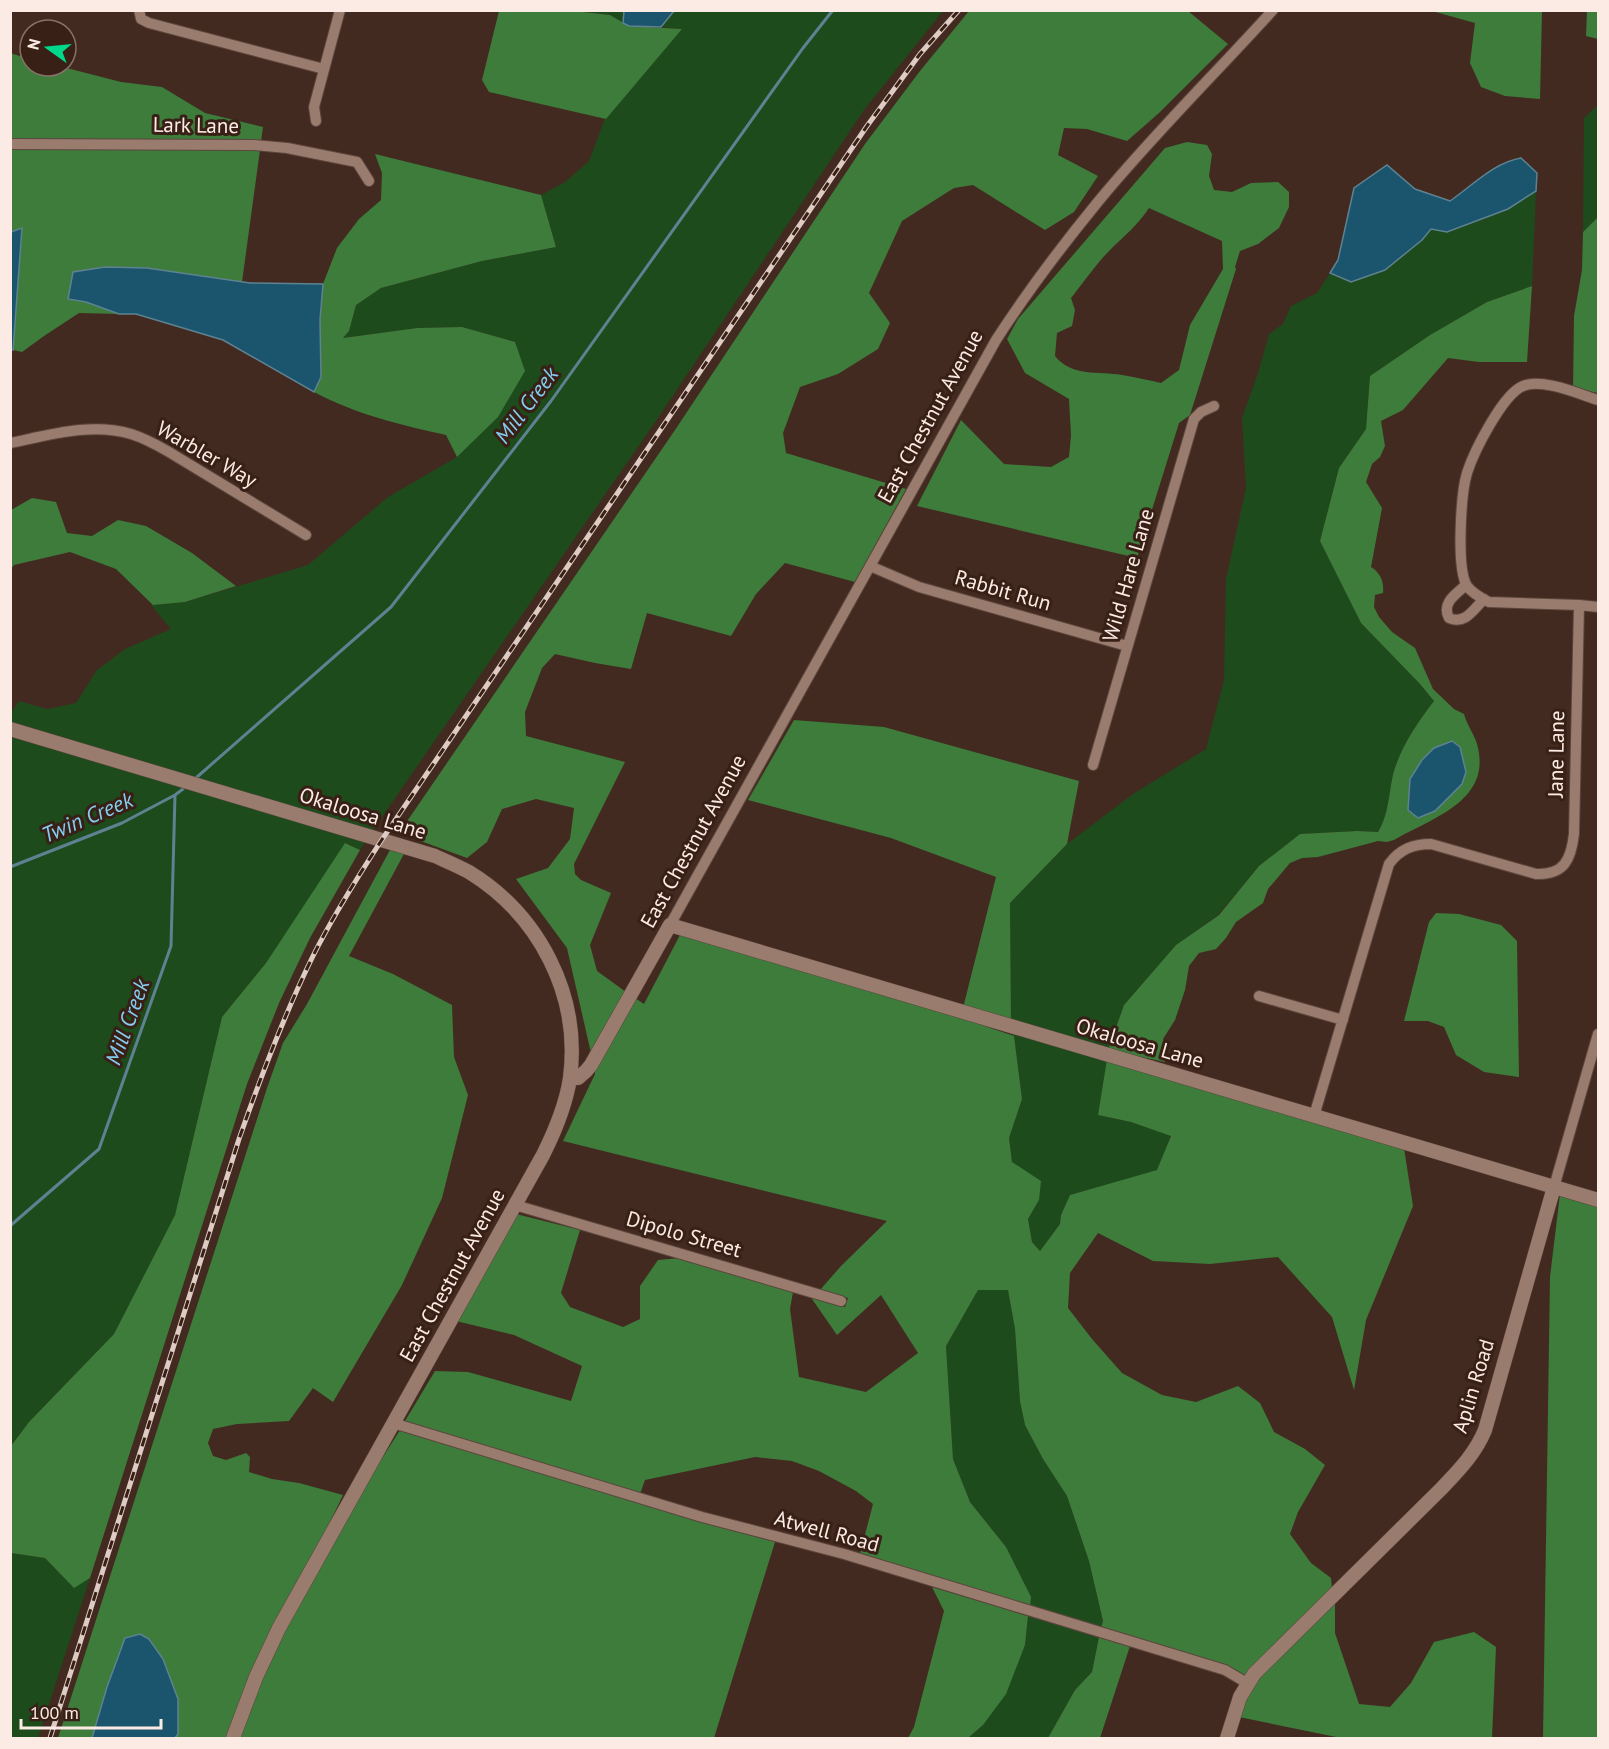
<svg xmlns="http://www.w3.org/2000/svg" width="1609" height="1749" font-family="'PT Sans',sans-serif">
<style>
.green{fill:#1d4b1c}
.forest{fill:#3d7c3b;fill-rule:evenodd}
.water{fill:#1b556d;stroke:#5e8291;stroke-width:1.5}
.lines{fill:none;stroke-linecap:round;stroke-linejoin:round}
.stream{stroke:#5e8291;stroke-width:3}
.minor-casing{stroke:#5c463d;stroke-width:12}
.tertiary-casing{stroke:#5c463d;stroke-width:15}
.minor{stroke:#9a7c6f;stroke-width:10}
.tertiary{stroke:#9a7c6f;stroke-width:14}
.rail-casing{stroke:#decbc4;stroke-width:5}
.rail{stroke:#392016;stroke-width:3;stroke-dasharray:9;stroke-linecap:butt}
.labels{text-anchor:middle;dominant-baseline:central;stroke-width:6;stroke-linejoin:round;paint-order:stroke}
.street-label{font-size:21px;fill:#fcebe4;stroke:#392016}
.water-label{font-size:22px;font-style:italic;fill:#84cef1;stroke:#392016}
</style>
<rect width="100%" height="100%" fill="#432a20"/>
<path class="green" d="M574 11H624L623 23 610 15Z
M674 11H943L864 110 658 418 371 833 11 724V713L19 701 47 709 76 703 97 670 125 649 171 629 151 605 185 602 308 565 388 497 457 457 515 342 462 327 417 328 342 338 349 331 356 305 381 288 482 261 556 247 541 195 565 182 589 161 604 121 681 29 661 27Z
M1598 105V217L1583 232 1584 118Z
M1536 191 1532 286 1487 302 1430 335 1370 376 1366 429 1339 468 1320 541 1361 623 1420 684 1434 701C1420 719 1404 742 1396 765 1388 786 1391 811 1378 832L1357 831 1300 834 1259 866 1218 915 1176 945 1124 1005 1108 1050 1011 1022 1010 903 1067 844 1133 794 1206 749 1224 680 1226 579 1246 488 1242 418 1258 373 1269 334 1283 324 1291 306 1317 293 1330 273 1351 282 1422 240 1431 229 1447 232 1508 209Z
M11 734 366 841 360 850 346 843 266 963 222 1017 175 1215 114 1334 29 1422 11 1446Z
M1011 1033 1107 1059 1098 1115 1131 1122 1171 1135 1158 1170 1070 1195 1061 1215 1060 1224 1040 1251 1032 1242 1028 1219 1039 1200 1012 1162 1009 1138 1022 1099 1014 1036 1009 1034Z
M978 1290H1008L1015 1329 1020 1401 1025 1425 1043 1459 1067 1496 1089 1561 1103 1621 1101 1628 1030 1607 1006 1547 970 1502 953 1459 946 1346Z
M11 1553 45 1558 74 1587 90 1578 38 1738H11Z
M1028 1616 1099 1637 1092 1672 1075 1690 1048 1738H968L983 1725 1025 1645Z"/>
<path class="forest" d="M499 11H574L610 15 629 26 682 29 606 119 489 92 482 80Z
M969 11H1188L1228 44 1159 113 1127 141 1087 129 1064 128 1058 155 1098 176 1074 212 1045 230 973 185 954 188 902 221 869 293 890 323 878 349 838 374 800 387 783 433 786 453 906 489 855 582 785 563 756 594 731 636 647 613 631 669 595 663 555 654 542 668 525 712 526 736 625 762 574 864 575 874 581 880 611 893 590 945 597 971 626 992 591 1053 567 948 516 879 548 868 570 839 574 808 536 799 502 809 487 842 467 858 399 833 675 430 865 144 920 71Z
M1432 11H1542L1540 99 1505 96 1481 87 1470 63 1475 23Z
M1587 11H1598V39L1586 36Z
M10 53 30 59V66H59L121 82 162 87 205 113 263 127 261 141 90 139 11 140Z
M1187 142 1207 145 1212 154 1209 176 1214 190 1232 192 1251 183 1278 182 1289 192V207L1279 228 1258 244 1240 251 1235 267 1236 269 1190 415 1179 423 1137 558 917 506 961 420 1004 464 1051 467 1069 457 1071 435 1069 399 1025 373 1007 339 1018 319 1165 148ZM1149 208 1222 241 1223 269 1190 325 1179 370 1161 383C1148 380 1135 377 1122 375 1098 371 1072 377 1055 356L1057 333 1072 326 1075 310 1071 298C1084 282 1096 264 1110 250 1124 236 1138 225 1149 208Z
M91 148 260 150 242 282 147 268 105 267 68 299 86 302 119 314 79 313 44 336 22 352 13 350 22 229 11 232V149Z
M375 154 541 195 556 247 482 261 381 288 356 305 349 331 343 338 417 328 462 327 515 342 525 371 498 417 457 457 446 435C401 425 355 414 314 392L321 377 320 320 323 284 337 248 359 219 381 200 382 173Z
M1598 217V393L1578 389 1573 390 1574 316 1582 270 1583 232Z
M1532 286 1527 362H1479L1448 358 1403 410 1381 421 1385 446 1380 457 1372 464 1366 482 1382 508 1371 567C1381 573 1384 582 1383 593L1375 595 1374 607 1379 617 1392 632 1415 648 1433 689 1454 709 1464 714C1467 725 1474 734 1477 744 1493 801 1432 818 1394 840L1387 842 1378 841 1318 857 1302 858 1290 863 1268 889 1263 903 1236 922 1226 938 1216 949 1199 953 1189 966 1185 990 1175 1020 1163 1039 1165 1046V1062L1108 1050 1124 1005 1176 945 1219 915 1259 866 1300 834 1357 831 1378 832C1391 811 1388 786 1396 765 1404 742 1420 719 1434 701L1420 684 1361 623 1320 541 1339 468 1366 429 1370 376 1430 335 1487 302Z
M32 498 56 502 67 533 92 536 118 520 146 526 192 553 236 586 185 602 153 605 116 569 70 552 14 565 11 569V510Z
M794 720 884 727 1079 781 1067 844 1010 903 1011 1022 963 1008 996 877 891 838 748 800Z
M345 843 360 850 310 938 279 1003 247 1084 90 1578 74 1588 45 1558 11 1553V1446L29 1422 114 1334 175 1215 222 1017 266 963Z
M391 848 405 852 349 956 393 974 452 1005 454 1057 468 1095 442 1198 402 1285 333 1402 313 1388 289 1421 237 1424 213 1429 208 1443 213 1456 226 1460 246 1453 250 1457 249 1472 272 1479 299 1483 343 1495 227 1738H175L178 1734 107 1687 92 1738H58L267 1088 283 1043 307 1004Z
M1436 913 1459 914 1501 925 1517 941 1519 1077 1484 1072 1456 1055 1444 1027 1428 1021H1404L1429 922Z
M681 933 935 1009 1014 1036 1022 1099 1009 1138 1012 1162 1041 1181 1039 1200 1028 1219 1032 1242 1040 1251 1060 1224 1061 1215 1070 1195 1157 1170 1171 1136 1131 1122 1098 1115 1107 1059 1404 1148 1413 1206 1366 1320 1354 1390 1332 1317 1278 1257 1210 1264 1153 1261 1098 1233 1070 1273 1068 1308 1092 1339 1122 1373 1162 1395 1196 1402 1238 1386 1260 1403 1274 1432 1305 1449 1325 1465 1298 1512 1290 1534 1311 1563 1331 1578 1332 1589 1246 1677 1101 1628 1103 1621 1089 1561 1067 1496 1043 1459 1025 1425 1020 1401 1015 1329 1008 1290H978L946 1346 953 1459 970 1502 1006 1547 1031 1597 1030 1607 860 1554 873 1504 856 1491 819 1471 792 1461 755 1457 645 1480 640 1494 405 1421 435 1371 468 1372 571 1401 582 1366 514 1335 456 1321 516 1214 580 1230 561 1293 570 1307 623 1327 640 1319V1286L658 1260 680 1258 793 1292 790 1309 799 1377 866 1392 918 1353 881 1295 837 1335 812 1299 814 1297 845 1307 848 1298 820 1290 841 1266 887 1221 563 1141 595 1074V1069L635 998 644 1004Z
M1560 1194 1598 1205V1738H1543L1550 1277Z
M400 1430 700 1522 775 1542 714 1738H239L250 1706 284 1630 376 1468Z
M932 1587 1028 1616 1025 1645 1006 1694 983 1725 968 1738H908L914 1727 944 1611Z
M1335 1602V1633L1359 1704 1390 1707 1411 1683 1434 1642 1474 1632 1496 1647 1492 1738H1341L1239 1717 1245 1699 1259 1677Z
M1099 1637 1130 1646 1100 1738H1048L1075 1690 1092 1672Z"/>
<path class="water" d="M624 11V10L674 11 661 27 629 26 623 23Z
M1521 158 1537 173 1536 191 1508 209 1447 232 1431 229 1422 240 1385 270 1351 282 1330 273 1338 260 1354 188 1387 165 1415 189 1450 201C1473 185 1493 163 1521 158Z
M22 228 13 350 10 349 11 232Z
M105 267 147 268 250 283 323 284 320 320 321 377 314 392 223 340 136 314H119L86 302 68 299 73 272Z
M1452 741 1460 747 1466 772 1462 784 1435 811 1418 818 1408 810 1410 779 1422 760 1434 748Z
M140 1634 149 1639 163 1659 178 1699V1734L175 1738H92L107 1687 125 1638Z"/>
<g class="lines">
<path class="stream" d="M197 777 391 607 551 401 803 48 833 10
M10 867 122 823 175 795 183 789
M10 1226 99 1149 171 946 175 795"/>
<defs>
<path id="minor" d="M139 10 141 19 149 23 324 69
M316 121 314 107 340 10
M10 144 253 145 287 148 357 162 369 181
M10 443C49 435 92 422 131 434 144 438 157 445 169 452L306 535
M870 566 919 587 1127 646
M1466 585C1456 594 1441 603 1449 618 1465 625 1473 610 1484 599
M1579 605 1598 607
M1093 765 1194 419 1201 412 1214 406
M670 925 996 340C1027 292 1061 247 1097 203 1152 136 1214 75 1273 10
M1259 996 1343 1020
M1314 1116 1389 864C1400 849 1413 844 1431 844L1536 874C1564 875 1571 860 1574 834L1579 605 1489 602C1481 598 1472 593 1467 586 1456 568 1461 493 1467 473 1474 451 1503 394 1523 386 1542 378 1579 394 1598 400
M1554 1187 1598 1034
M515 1205 841 1301
M393 1423 702 1517 844 1554 1202 1663 1225 1670 1247 1683"/>
<path id="tertiary" d="M10 729 435 856C446 861 458 866 469 872 539 915 581 995 570 1078 566 1105 555 1131 543 1155L279 1628 256 1677 233 1738
M570 1078H578L586 1071 591 1065 670 925 1598 1200
M1227 1738 1240 1697 1254 1674 1442 1488C1459 1470 1475 1454 1485 1430L1554 1187"/>
</defs>
<use href="#minor" class="minor-casing"/>
<use href="#tertiary" class="tertiary-casing"/>
<use href="#minor" class="minor"/>
<use href="#tertiary" class="tertiary"/>
<defs>
<path id="rail" d="M50 1738 239 1139C261 1076 284 1015 313 956 333 916 357 878 381 841L867 126 920 54 959 10"/>
</defs>
<use href="#rail" class="rail-casing"/>
<use href="#rail" class="rail"/>
</g>
<g class="labels">
<g class="street-label">
<text transform="translate(196 125) rotate(1)">Lark Lane</text>
<text transform="translate(930 416) rotate(-61)">East Chestnut Avenue</text>
<text transform="translate(207 454) rotate(30)">Warbler Way</text>
<text transform="translate(1128 575) rotate(-74)">Wild Hare Lane</text>
<text transform="translate(1003 590) rotate(16)">Rabbit Run</text>
<text transform="translate(1556 754) rotate(-89)">Jane Lane</text>
<text transform="translate(363 813) rotate(17)">Okaloosa Lane</text>
<text transform="translate(693 841) rotate(-61)">East Chestnut Avenue</text>
<text transform="translate(1140 1043) rotate(16)">Okaloosa Lane</text>
<text transform="translate(684 1234) rotate(16)">Dipolo Street</text>
<text transform="translate(452 1275) rotate(-61)">East Chestnut Avenue</text>
<text transform="translate(1473 1386) rotate(-73)">Aplin Road</text>
<text transform="translate(827 1531) rotate(15)">Atwell Road</text>
</g>
<g class="water-label">
<text transform="translate(526 405) rotate(-53)">Mill Creek</text>
<text transform="translate(87 817) rotate(-23)">Twin Creek</text>
<text transform="translate(127 1022) rotate(-70)">Mill Creek</text>
</g>
</g>
<rect width="1609" height="1749" fill="none" stroke="#fcebe4" stroke-width="24"/>
<g transform="translate(48 48) rotate(285)"><circle r="28" fill="#392016" stroke="#877168" stroke-width="1.5"/>
<path d="M0-4.5L10 22L0 15L-10 22Z" fill="#00d98c"/>
<text y="-9" font-size="16" font-weight="bold" text-anchor="middle" fill="#fcebe4">N</text>
</g>
<path d="M21 1719v9h140v-9" fill="none" stroke="#fcebe4" stroke-width="3"/>
<text x="30" y="1719" font-size="18" fill="#fcebe4" stroke="#392016" stroke-width="4.5" paint-order="stroke">100 m</text>
</svg>
